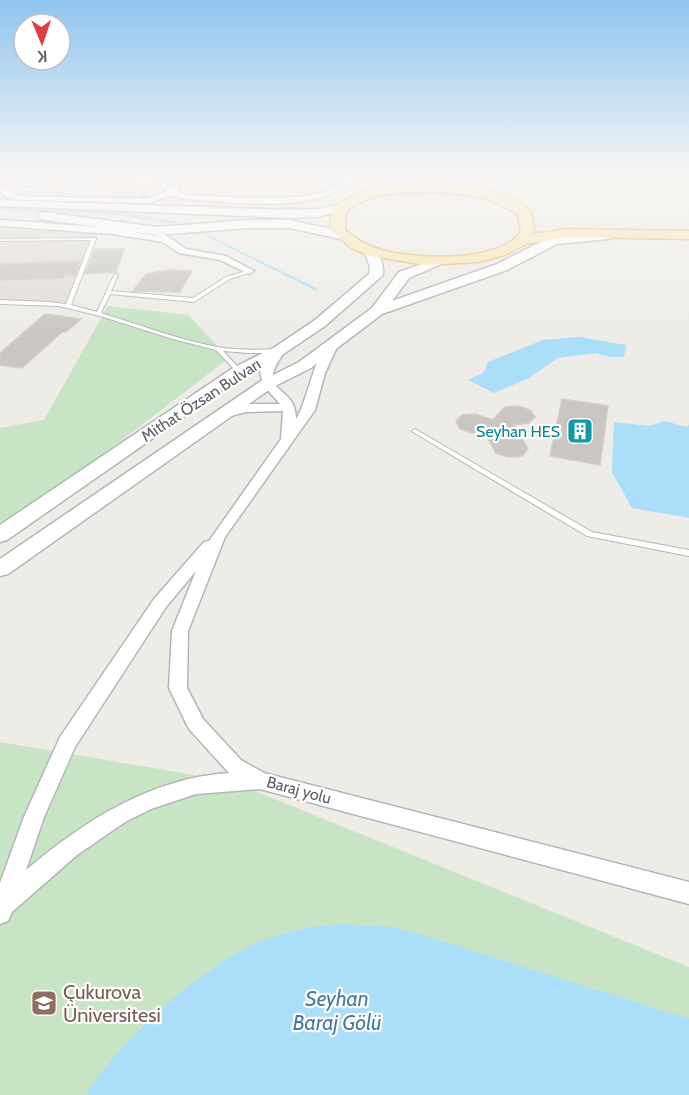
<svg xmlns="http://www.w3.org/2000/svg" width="689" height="1095" font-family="Cabin,sans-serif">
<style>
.education{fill:#e1ddd7}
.medical{fill:#fae3e3}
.green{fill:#c7e4c4}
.water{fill:#abdef9}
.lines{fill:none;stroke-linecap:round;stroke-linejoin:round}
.stream-far1{stroke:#abdef9;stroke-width:2}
.stream{stroke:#abdef9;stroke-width:3}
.building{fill:#cac7c2;stroke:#d3cdc4;stroke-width:1.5}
.minor-tunnel{stroke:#cac9c6;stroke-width:9;stroke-dasharray:9 4.5;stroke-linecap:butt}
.service-casing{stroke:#b3b6b9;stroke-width:2}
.minor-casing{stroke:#b3b6b9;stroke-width:3}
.secondary-casing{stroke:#b2b5b9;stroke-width:3}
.primary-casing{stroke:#e7b766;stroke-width:3}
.service{fill:#fff;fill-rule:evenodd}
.minor{fill:#fff;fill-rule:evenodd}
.secondary{fill:#fff;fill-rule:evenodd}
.primary{fill:#f9e6b0;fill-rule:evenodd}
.labels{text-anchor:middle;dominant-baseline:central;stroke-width:4.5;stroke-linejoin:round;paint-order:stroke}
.street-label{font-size:16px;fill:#5d6165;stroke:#fff}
.culture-label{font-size:16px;fill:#0d838f;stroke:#fff;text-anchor:end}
.near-education-label{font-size:20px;fill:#785e54;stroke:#fff;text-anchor:start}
.near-water-label{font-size:21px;font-style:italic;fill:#467ba2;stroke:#fff}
</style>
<rect width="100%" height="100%" fill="#eeece6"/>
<path class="education" d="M0 229 97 233 69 303 0 299Z"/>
<path class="medical" d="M0 177H378L374 185 334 199 300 205H232L0 200Z"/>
<path class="green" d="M108 306 188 315 229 358 92 463 0 524V428L44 420Z
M0 742 230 781 689 967V1095H0Z"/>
<path class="water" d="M579 337 626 345 624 357H610L596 353 558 358 529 378 494 393 468 380 484 372 488 362 543 340Z
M664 421 687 427 689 424V518L632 508 612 472 614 422 649 426Z
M343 924 390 927 413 932 689 1019V1095H86C119 1041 200 967 259 942 286 931 313 926 343 924Z"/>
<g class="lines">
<path class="stream-far1" d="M0 209 112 213 179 223
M208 236 307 285"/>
<path class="stream" d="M304 283 315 289"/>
</g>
<path class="building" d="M95 249H124L116 272 85 274Z
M80 261 75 275H65L64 278 0 280V264Z
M169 270 192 271 180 292 133 291 146 274Z
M45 314 81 319 66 332H62L22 368 0 365V353Z
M562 399 608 406 600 465 550 456Z
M518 406 530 410 535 417 529 423 514 425 528 449 522 456 509 457 496 453 484 432 472 433 460 429 456 421 462 415 475 414 493 420 505 407Z"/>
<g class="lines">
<path class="minor-tunnel" d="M112 199 139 198 147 194"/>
<defs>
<path id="service" d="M83 177H88L91 180 92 182 95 180 111 178 113 179 96 182 92 185 93 190H91L88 185 71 193 25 191 23 190 29 184 40 183H41V185L31 186 28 189 70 191 87 182 88 181Z
M293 177H299L292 180Z
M96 238V239L71 305 97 312 114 275 116 274 118 275 111 291 193 298 226 277 249 270 251 271V272L230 279 194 302 110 294 101 313C141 325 181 341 223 348 240 350 257 350 274 349L277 351 274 353H249L223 351 241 370 242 371 239 373 237 372 216 350 173 339 100 316 59 306 0 304V300L49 302 66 304 91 240 0 241V239Z
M415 429 592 532 689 550V556L587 536 413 432 412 431Z"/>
<path id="minor" d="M0 177H50L26 183Z
M91 177C111 177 156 176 172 187L176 182 180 184 177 191 185 195 249 198 299 197 319 193 338 186 350 177H359C317 216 236 202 184 199L172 195 148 203 19 200 7 198 0 192V186L19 196 148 199 167 191 162 187Z
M0 220 113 228 157 236 155 233 159 230 186 249 226 256 254 271 249 274 220 260 179 253 163 242 113 234 0 226Z
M331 344 337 347 325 373 315 410 225 537 188 631 187 688 203 719 241 760 264 773 689 882V904L260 789 196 794 151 809 125 822 77 855 12 912 8 921 0 924V883L24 817 60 737 154 599 204 542 209 541 281 439 283 411 246 412 223 418 217 414 219 411 246 404H280L263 385 260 372C264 362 270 350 280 347L286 350C251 397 296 381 296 419 308 402 314 351 331 344ZM196 571 172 631 169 688 189 729 229 773C151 778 84 821 26 870L44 817 75 747 166 607Z"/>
<path id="secondary" d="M0 200 290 210 318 209 343 204 349 207 347 209 318 217 290 218 0 206Z
M43 212 157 227 248 220H289L345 232 347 235 341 239 289 228H248L157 235 39 219V213Z
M605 232 609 233 611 236 609 239 557 244 507 270 382 314 311 368 273 387 8 574 0 576V559L261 381 299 362 372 308 399 272 439 258 446 262 409 278 392 301 497 264 550 237Z
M370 247C380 250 384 266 383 275L325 326 285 353 245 374 7 540 0 542V525L233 368 275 347 315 320 369 274 370 267 364 251Z"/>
<path id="primary" d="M433 184C464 186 509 187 531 213L535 231 533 234 566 229 689 231V239L566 237 526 244 505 255 478 262 426 265 371 256 351 248 331 230C323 185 405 185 433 184ZM433 192C463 194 493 196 518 215L521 231C500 264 414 259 381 250 367 246 356 239 345 230L346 212C368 191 404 193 433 192Z"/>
</defs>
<use href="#service" class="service-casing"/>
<use href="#minor" class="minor-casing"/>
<use href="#secondary" class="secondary-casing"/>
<use href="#primary" class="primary-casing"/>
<use href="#service" class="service"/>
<use href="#minor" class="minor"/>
<use href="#secondary" class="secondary"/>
<use href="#primary" class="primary"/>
</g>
<linearGradient id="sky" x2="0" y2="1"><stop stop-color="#8fc5ef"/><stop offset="0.53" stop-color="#f7f6f4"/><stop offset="1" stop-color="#f7f6f4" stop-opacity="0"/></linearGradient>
<rect width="689" height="331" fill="url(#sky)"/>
<defs>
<symbol id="building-square" viewBox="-11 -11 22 22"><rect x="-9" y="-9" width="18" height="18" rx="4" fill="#0f9aa8" stroke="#fff"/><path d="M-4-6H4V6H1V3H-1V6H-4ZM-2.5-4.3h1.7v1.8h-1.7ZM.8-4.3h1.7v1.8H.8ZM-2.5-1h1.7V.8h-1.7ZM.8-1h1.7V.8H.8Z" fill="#fff"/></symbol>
<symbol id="university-square" viewBox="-11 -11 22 22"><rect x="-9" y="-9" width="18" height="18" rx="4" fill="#8d6e63" stroke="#fff"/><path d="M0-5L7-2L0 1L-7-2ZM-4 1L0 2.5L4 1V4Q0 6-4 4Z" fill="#fff"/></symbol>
</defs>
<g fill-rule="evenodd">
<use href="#building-square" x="565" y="416" width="30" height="30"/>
<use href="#university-square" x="29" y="988" width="30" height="30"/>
</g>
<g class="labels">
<g class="street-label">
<text transform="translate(201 400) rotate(-33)">Mithat Özsan Bulvarı</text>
<text transform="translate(299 790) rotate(15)">Baraj yolu</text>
</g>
<g class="culture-label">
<text x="560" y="431">Seyhan HES</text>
</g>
<g class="near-education-label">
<text x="63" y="992">Çukurova<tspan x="63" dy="23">Üniversitesi</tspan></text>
</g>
<g class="near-water-label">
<text x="337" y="998">Seyhan<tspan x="337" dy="24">Baraj Gölü</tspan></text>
</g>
</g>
<g transform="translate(42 42) rotate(178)"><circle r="28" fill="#ffffff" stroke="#bec0c1" stroke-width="1.5"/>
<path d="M0-4.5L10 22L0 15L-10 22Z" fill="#dc3e40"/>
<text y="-9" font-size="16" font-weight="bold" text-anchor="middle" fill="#5d6165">K</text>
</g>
</svg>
